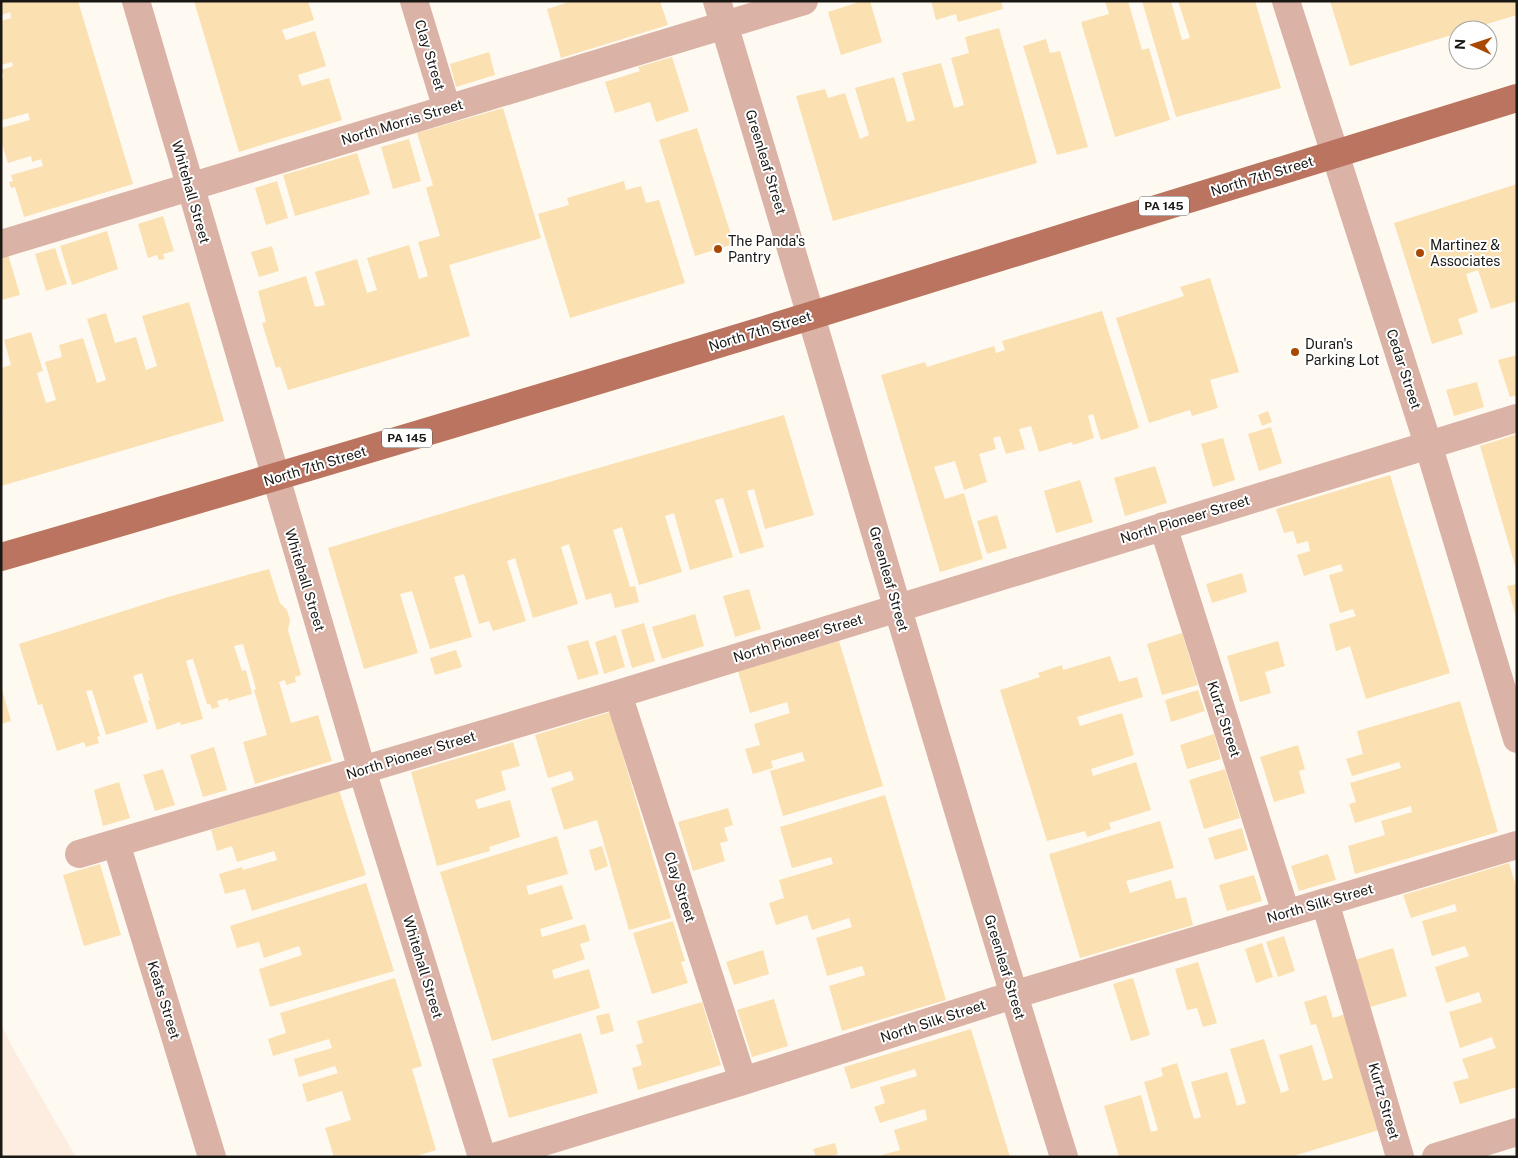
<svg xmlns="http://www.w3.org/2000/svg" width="1518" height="1158" font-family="'Public Sans',sans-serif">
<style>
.industrial{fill:#fdede1}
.building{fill:#fbe0b2}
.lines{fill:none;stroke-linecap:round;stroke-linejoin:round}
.minor{stroke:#dbb2a6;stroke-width:28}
.major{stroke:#ba745f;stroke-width:28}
.poi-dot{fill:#a94901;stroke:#fff;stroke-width:2}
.labels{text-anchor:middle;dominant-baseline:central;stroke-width:4;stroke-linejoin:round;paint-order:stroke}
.shield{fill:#fff;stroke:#5f5d5a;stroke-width:1}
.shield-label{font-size:12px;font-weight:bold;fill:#1a1814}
.street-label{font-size:14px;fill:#1a1814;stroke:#fff}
.poi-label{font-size:14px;fill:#1a1814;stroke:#fff;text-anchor:start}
</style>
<rect width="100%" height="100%" fill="#fffaf1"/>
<path class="industrial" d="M1 1025 15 1052 76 1157H1Z"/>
<path class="building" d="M1 1H78L133 184 24 217 15 187 11 188 9 182 13 181 11 175 43 166 41 159 32 162 31 156 8 163 1 141V128L30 120 28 113 3 120 1 115V78L4 77 1 70 13 66 12 62 1 65V21L11 18 10 12 1 15Z
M194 1H308L314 20 282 30 286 40 315 31 326 66 298 75 300 81 302 86 329 78 342 120 239 152Z
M572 1H660L668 25 561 58 547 9Z
M862 1H870L882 42 841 55 828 12Z
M931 1H1001L1003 9 958 22 956 14 936 20Z
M1105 1H1128L1142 50 1149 48 1170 120 1115 137 1081 22 1109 14Z
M1142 1H1171L1182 40 1190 38 1178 1H1255L1281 88 1176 117Z
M1330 1H1517V15L1467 30H1458V33L1350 66Z
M999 28 1037 163 833 221 796 96 825 89 828 98 845 93 860 139 869 135 855 88 894 77 907 122 915 120 902 73 941 63 954 108 961 106 964 105 951 58 969 53 965 37Z
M1046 39 1050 53 1060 51 1088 147 1057 155 1023 46Z
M489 52 495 75 456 87 450 64Z
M672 57 689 111 656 122 650 102 615 113 605 82 640 71 638 67Z
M503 108 541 238 449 265 470 336 288 390 280 366 276 368 262 323 266 322 258 291 306 276 315 307 325 305 315 272 357 259 367 293 373 291 377 290 367 258 409 245 419 279 428 276 418 242 440 236 426 188 433 185 417 133Z
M697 128 734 244 695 256 659 140Z
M409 139 421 181 393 189 381 147Z
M357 153 370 194 295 216 283 175Z
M277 181 288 218 266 225 255 188Z
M624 181 626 190 641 186 646 203 659 200 685 283 570 318 538 214 569 205 567 198Z
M1517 184V301L1491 309 1478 270 1466 274 1478 312 1458 319 1463 334 1432 344 1394 223Z
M163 216 174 251 163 254 165 259 159 260 157 255 148 258 138 224Z
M107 231 118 269 72 285 60 246Z
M272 246 279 271 259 277 251 252Z
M55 248 67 284 46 291 35 254Z
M8 254 20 295 1 300V255Z
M1210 278 1239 372 1210 380 1218 408 1192 416 1190 410 1149 423 1116 318 1184 296 1180 287Z
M189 302 224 421 1 486V416H3L1 411V368L11 365 4 340 31 332 43 371 37 373 46 403 56 400 45 362 62 357 59 345 83 338 97 383 106 380 87 319 106 313 115 343 136 337 146 370 157 366 142 316Z
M1102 311 1139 428 1101 440 1093 414 1088 416 1094 438 1073 445 1072 442 1039 452 1031 426 1019 429 1025 449 1006 454 1000 436 993 438 996 449 979 454 987 482 964 490 955 461 934 467 945 499 964 493 983 559 940 572 881 375 925 362 927 367 994 346 996 353 1005 350 1002 341Z
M1517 355V395L1510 397 1498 360Z
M1477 382 1484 407 1454 416 1446 390Z
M1268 411 1272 422 1262 426 1258 415Z
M784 415 814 515 765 529 754 489 747 491 764 547 740 554 723 498 715 500 733 557 690 570 674 513 665 516 682 572 639 585 622 527 613 530 630 587 635 586 639 602 615 608 611 593 586 600 569 544 561 547 578 604 533 618 515 558 507 561 526 621 493 631 489 621 479 624 464 574 454 577 472 637 430 649 412 591 400 594 418 653 364 669 328 548 493 498Z
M1271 427 1282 463 1259 471 1248 434Z
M1517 434V569H1516L1480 446Z
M1223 438 1235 480 1213 487 1201 444Z
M1155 466 1167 503 1125 516 1114 478Z
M1390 475 1450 673 1366 699 1350 646 1336 651 1329 624 1356 616 1353 609 1340 613 1329 575 1343 571 1341 564 1304 576 1297 555 1310 551 1308 541 1297 544 1293 531 1284 533 1276 509Z
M1080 480 1093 522 1056 533 1044 491Z
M997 515 1007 548 987 554 977 521Z
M269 569 280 603 287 610 290 620 288 630 301 675 295 677 296 682 286 685 285 680 279 682 291 723 318 715 332 761 255 784 243 742 267 735 254 690 256 689 243 644 234 646 242 671 246 670 252 694 228 701V698L217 701 219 707 212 709 210 704H207L193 659 188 660 186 661 203 719 181 725 180 722 157 730 148 701 150 700 142 673 133 676 148 722 106 735 92 690 86 691 100 736 97 737 99 743 86 747 84 742 57 751 42 704 38 705 19 644 168 597Z
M1242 573 1247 592 1212 603 1206 584Z
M1517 584V616H1516L1507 586Z
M749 589 761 629 735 637 723 596Z
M695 614 704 646 662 659 652 627Z
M644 623 655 661 632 668 621 630Z
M1182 633 1198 685 1162 695 1147 644Z
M616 635 625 667 604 674 595 642Z
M588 640 599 674 578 680 567 646Z
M839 641 883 786 783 816 770 771 805 761 802 752 771 761 773 768 753 774 745 749 760 745 754 724 790 713 787 702 750 713 738 671Z
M1278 641 1285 666 1265 672 1271 693 1240 702 1227 656Z
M456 650 462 667 435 675 430 658Z
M1110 656 1119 682 1137 677 1143 697 1077 717 1080 726 1122 713 1134 755 1091 769 1093 776 1136 762 1151 810 1109 823 1111 829 1087 837 1085 831 1047 841 1000 690 1040 677 1038 673 1062 665 1063 670Z
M1 686 11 721 1 724Z
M1198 690 1205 711 1171 722 1165 700Z
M1460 701 1498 832 1355 874 1348 846 1385 835 1381 821 1412 812 1411 806 1355 823 1349 804 1356 802 1350 783 1401 768 1399 762 1352 776 1346 759 1363 754 1357 731Z
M610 712 671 918 629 930 597 820 564 830 551 788 574 780 571 771 548 778 535 735Z
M1214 734 1221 759 1187 769 1180 745Z
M513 742 520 766 501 771 506 790 475 800 478 809 510 800 520 837 489 847 490 851 437 866 411 772Z
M1298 745 1305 769 1299 771 1305 793 1274 802 1260 757Z
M214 747 227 790 203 797 190 755Z
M163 769 175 805 155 811 143 775Z
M1225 769 1240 818 1204 829 1189 780Z
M119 782 130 818 103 826 94 790Z
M339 790 366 875 252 911 245 889 225 894 219 874 242 867 243 870 277 860 274 851 237 862 232 846 217 851 211 830Z
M885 795 946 1000 842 1031 829 986 865 975 864 971 862 966 827 976 816 938 852 927 849 918 812 930 807 915 776 925 769 903 784 898 779 880 833 864 831 857 792 868 780 827Z
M728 808 733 825 724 828 728 841 720 843 725 861 693 871 678 822Z
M1160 821 1174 868 1126 881 1130 893 1171 880 1176 899 1186 897 1193 925 1080 958 1049 854Z
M1242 828 1248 850 1215 860 1208 838Z
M557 836 568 874 526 886 529 895 562 885 573 919 540 929 542 937 585 924 590 941 580 944 585 959 552 970 554 979 589 969 600 1008 492 1041 440 872Z
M602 846 608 866 595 871 589 850Z
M1328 854 1336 880 1299 891 1291 866Z
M1509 863 1517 889V1087L1460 1104 1453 1082 1469 1078 1462 1059 1496 1048 1494 1044 1492 1037 1460 1048 1449 1012 1482 1002 1479 992 1446 1003 1435 967 1469 956 1465 946 1432 956 1422 921 1457 911 1455 904 1411 918 1403 895Z
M100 864 121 935 84 946 63 875Z
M1254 875 1262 901 1227 911 1219 885Z
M366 883 394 971 270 1007 259 969 302 955 299 946 264 958 259 942 237 948 230 926Z
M673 921 685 961 681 962 688 983 652 994 633 933Z
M1284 936 1295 971 1278 977 1266 942Z
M1262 943 1273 977 1256 983 1245 949Z
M1393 948 1407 996 1370 1007 1355 960Z
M763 950 769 974 734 985 726 962Z
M1198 962 1217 1023 1203 1027 1197 1008 1187 1010 1175 969Z
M395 978 422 1066 412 1069 436 1150 414 1157H334L325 1128 351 1120 342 1091 307 1102 302 1084 338 1073 335 1066 299 1077 294 1059 332 1048 329 1039 273 1056 268 1039 286 1033 280 1013Z
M1133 978 1150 1035 1131 1041 1113 984Z
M1326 995 1333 1018 1355 1011 1389 1127 1290 1157H1119L1104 1106 1141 1095 1151 1132 1158 1130 1144 1082 1163 1076 1161 1068 1177 1063 1194 1119 1201 1117 1191 1082 1227 1072 1237 1106 1246 1103 1230 1049 1264 1039 1281 1093 1289 1090 1279 1055 1312 1045 1323 1081 1333 1078 1316 1024 1311 1025 1304 1002Z
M774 999 788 1046 752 1057 737 1010Z
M702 1002 721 1065 638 1090 632 1068 642 1065 636 1045 643 1043 637 1021Z
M609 1013 614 1031 601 1035 596 1016Z
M971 1029 1010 1157H883L882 1155 900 1150 894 1130 927 1120 925 1109 880 1123 874 1107 885 1103 880 1087 917 1076 915 1069 851 1089 844 1067Z
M581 1033 598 1093 509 1118 492 1059Z
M835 1143 838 1154 829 1157H816L813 1149Z"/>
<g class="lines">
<path class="minor" d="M136 1 362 770 482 1157
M414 1 447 109
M717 1C833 386 944 773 1064 1157
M1286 1 1428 444 1517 739
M1 244 804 1
M1163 526 1286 913
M618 694 743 1081
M116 843 212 1157
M79 854 618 694 1517 418
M1325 902 1400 1157
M494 1157 743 1081 1013 995 1517 845
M1436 1157 1517 1132"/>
<path class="major" d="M1 557C272 479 541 398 810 316 1046 244 1280 169 1517 98"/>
</g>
<g class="poi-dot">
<circle cx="718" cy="249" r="5"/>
<circle cx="1420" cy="253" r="5"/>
<circle cx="1295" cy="352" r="5"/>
</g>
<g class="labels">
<g class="shield">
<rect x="1139" y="196.5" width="50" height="19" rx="4"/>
<rect x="382" y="428.5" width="50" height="19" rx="4"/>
</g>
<g class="shield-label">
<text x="1164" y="206">PA 145</text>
<text x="407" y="438">PA 145</text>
</g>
<g class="street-label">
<text transform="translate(430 55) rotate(73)">Clay Street</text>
<text transform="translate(402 122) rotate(-17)">North Morris Street</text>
<text transform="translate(766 162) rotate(73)">Greenleaf Street</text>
<text transform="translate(1262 176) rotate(-17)">North 7th Street</text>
<text transform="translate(191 192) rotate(74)">Whitehall Street</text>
<text transform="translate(760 331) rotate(-17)">North 7th Street</text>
<text transform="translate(1404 369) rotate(72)">Cedar Street</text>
<text transform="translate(315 466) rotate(-17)">North 7th Street</text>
<text transform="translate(1185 519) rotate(-17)">North Pioneer Street</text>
<text transform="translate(889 579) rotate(74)">Greenleaf Street</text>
<text transform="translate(305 580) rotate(73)">Whitehall Street</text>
<text transform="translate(798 638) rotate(-17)">North Pioneer Street</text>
<text transform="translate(1224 719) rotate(72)">Kurtz Street</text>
<text transform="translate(411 755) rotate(-17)">North Pioneer Street</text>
<text transform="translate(680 887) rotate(72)">Clay Street</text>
<text transform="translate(1320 903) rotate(-16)">North Silk Street</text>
<text transform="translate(423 967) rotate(73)">Whitehall Street</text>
<text transform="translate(1005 967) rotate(73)">Greenleaf Street</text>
<text transform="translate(164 1000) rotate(73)">Keats Street</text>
<text transform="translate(933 1021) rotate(-18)">North Silk Street</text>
<text transform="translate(1384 1101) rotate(74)">Kurtz Street</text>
</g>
<g class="poi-label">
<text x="728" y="241">The Panda's<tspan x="728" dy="16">Pantry</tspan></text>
<text x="1430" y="245">Martinez &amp;<tspan x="1430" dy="16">Associates</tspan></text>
<text x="1305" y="344">Duran's<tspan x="1305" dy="16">Parking Lot</tspan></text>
</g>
</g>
<rect width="1518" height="1158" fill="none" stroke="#1a1814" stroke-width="5"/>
<g transform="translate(1473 45) rotate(273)"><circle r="24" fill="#ffffff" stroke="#a3a3a1"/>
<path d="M0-4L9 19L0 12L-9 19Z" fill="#a94901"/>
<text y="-8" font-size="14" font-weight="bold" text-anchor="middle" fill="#1a1814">N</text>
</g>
</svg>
